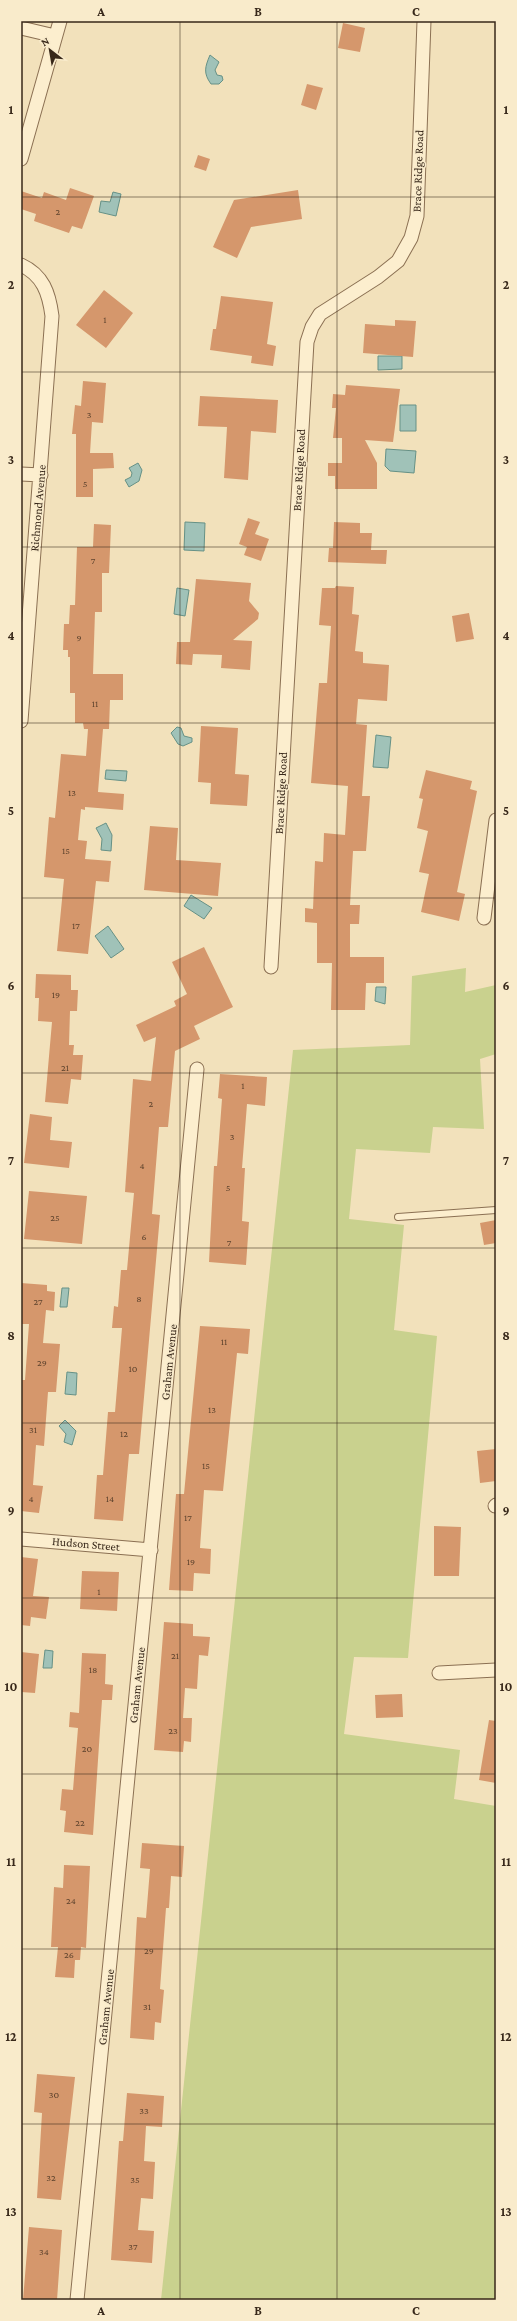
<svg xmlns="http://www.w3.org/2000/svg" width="517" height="2321" font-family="'Crimson Pro',serif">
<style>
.green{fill:#c9d18e}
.water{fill:#a0c2b8;stroke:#669186}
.building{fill:#d5976c}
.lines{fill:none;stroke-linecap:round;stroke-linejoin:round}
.lane-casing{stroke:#8b7053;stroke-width:8}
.street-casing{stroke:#8b7053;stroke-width:15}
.lane{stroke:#fceece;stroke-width:6}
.street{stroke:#fceece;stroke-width:13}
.grid{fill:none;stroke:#38281a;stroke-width:1;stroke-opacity:0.55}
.labels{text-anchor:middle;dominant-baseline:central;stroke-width:3;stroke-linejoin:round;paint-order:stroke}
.number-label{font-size:10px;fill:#5f442e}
.street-label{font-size:12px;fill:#38281a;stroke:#f9ebcb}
.neatline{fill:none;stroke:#38281a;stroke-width:1.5}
.grid-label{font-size:13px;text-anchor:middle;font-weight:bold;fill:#38281a}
</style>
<rect width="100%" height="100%" fill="#f2e1bb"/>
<path class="green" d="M466 968 465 992 496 985V1054L480 1059 484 1129 433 1127 430 1153 356 1149 349 1219 404 1225 394 1330 437 1336 408 1658 354 1657 344 1734 460 1750 454 1799 496 1806V2300H161L293 1050 410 1045 412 976Z"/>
<path class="water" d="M210 55 219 62 215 70 217 75 222 76 223 80 219 84H211C203 73 205 67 210 55Z
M113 192 121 194 116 216 99 212 101 201 110 202Z
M378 356H402V369L378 370Z
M400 405H416V431H400Z
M386 449 416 451 414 473 390 471 385 466Z
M138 463 142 470 139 481 129 487 125 480 131 477 132 473 129 468Z
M185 522 205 523 204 551 184 550Z
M177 588 189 590 185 616 174 614Z
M177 727 181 728 184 736 192 738V742L183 746 178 744 171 733Z
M376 735 391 737 388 768 373 767Z
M106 770 127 771 126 781 105 779Z
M106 823 112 835 111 851 101 850 102 839 96 828Z
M191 895 212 908 204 919 184 906Z
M108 926 124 949 111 958 95 936Z
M376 987H386L385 1004 375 1001Z
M62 1288H69L67 1307H60Z
M67 1372 77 1373 76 1395 65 1394Z
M65 1420 76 1431 72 1445 64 1442 66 1434 59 1426Z
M45 1650 53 1651 52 1668H43Z"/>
<path class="building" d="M343 23 365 28 360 52 338 48Z
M307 84 323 88 316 110 301 105Z
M198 155 210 159 206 171 194 167Z
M70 188 94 196 82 229 72 226 69 233 34 221 36 214 21 209V191L42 198 44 192 66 200Z
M298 190 302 219 251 227 237 258 213 247 234 200Z
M104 290 133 313 106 348 76 325Z
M221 296 273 302 267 344 276 346 273 366 251 363 252 356 210 350 213 329H216Z
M395 320 416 321 413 357 363 353 365 324 395 326Z
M83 381 106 383 103 423 92 422 90 453H113L114 468 93 469V497H76V434H72L75 405 81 406Z
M346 385 400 389 393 442 365 440 377 463V489H335V476H328V463H342V438H333L336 408H332L333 394 345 395Z
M200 396 278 400 276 433 251 431 248 480 224 478 227 427 198 426Z
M248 518 260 522 255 534 269 539 261 561 244 555 247 547 239 544Z
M334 522 360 523V533H372L371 550H387L386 564 328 562 329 548H333Z
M94 524 111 525 109 573H102V612H95L93 674H123V700H110L109 729H103L98 792 124 794 123 810 85 807V810L81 809 78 840 87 841 85 859 111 861 109 882 96 881 88 954 57 951 64 879 44 877 49 817 55 818 61 754 86 756 88 729H84L83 723H75V693H70V657H68V650H63L64 624H69L70 605H75L77 547H93Z
M196 579 251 583 249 601 259 613 258 619 233 640 252 641 250 670 221 668 222 655 193 654 192 665 176 664 177 642H190Z
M336 586 354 587 352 614 359 615 355 651 363 652V663L389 665 387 701 358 699 356 724 367 725 362 796H370L366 851H353L350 905H360L359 924H350V957H384V983H366L365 1010H331L332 963H317V923L305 922V908L313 909 315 861 323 862 324 833 345 835 348 786 311 783 319 683H327L331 626 319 625 322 588H335Z
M469 613 474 639 456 642 452 616Z
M201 726 238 728 235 774 249 775 247 806 210 804 211 783 198 782Z
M426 770 472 781 470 789 477 791 457 892 465 894 459 921 421 912 429 874 419 872 428 831 417 828 423 799 419 798Z
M150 826 178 828 176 860 221 863 218 896 144 890Z
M204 947 233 1007 194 1026 200 1039 175 1051 168 1127H159L152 1214 160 1215 139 1454H129L123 1521 94 1519 97 1475H103L108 1412H115L122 1328H112L114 1306 118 1307 121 1270H127L134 1193 125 1192 133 1079 151 1081 156 1037 144 1042 136 1025 176 1006 174 1001 187 994 172 962Z
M36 974 71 975V990H78L77 1011H70L69 1045H74L73 1055H83L81 1080 71 1079 68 1104 45 1102 52 1022 38 1021 39 998H35Z
M220 1074 267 1077 265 1106 247 1104 242 1168H245L242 1221 249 1222 246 1265 209 1262 214 1166H217L222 1099 218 1098Z
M30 1114 52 1117 50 1140 72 1142 69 1168 24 1163Z
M29 1191 87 1196 82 1244 24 1239Z
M496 1220V1243L484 1245 480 1223Z
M21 1283 47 1285V1291L55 1292 54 1311 46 1310 43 1343 60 1344 56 1392H48L44 1446 36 1445 33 1485 43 1486 39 1513 21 1511V1380H25L29 1324H21Z
M200 1326 250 1329 248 1354 237 1353 223 1491 204 1490 200 1548 211 1549 210 1574 194 1573 193 1591 169 1590 176 1494H184Z
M496 1449V1481L480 1483 477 1451Z
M434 1526 461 1527 459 1576H434Z
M21 1557 38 1559 33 1596 49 1597 46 1619 31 1617 30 1626 21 1625Z
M82 1571 119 1572 117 1611 80 1609Z
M164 1622 193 1624V1636L210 1637 208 1656 199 1655 197 1689 185 1688 183 1718H192L191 1742 184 1741 183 1752 154 1750Z
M21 1652 39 1654 35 1693 21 1692Z
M82 1653 106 1654 105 1684 113 1685 112 1700H102L93 1835 64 1832 66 1811 60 1810 62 1789 73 1790 78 1728 69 1727 70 1712 79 1713Z
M402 1694 403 1717 376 1718 375 1695Z
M489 1720 496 1721V1783L479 1780Z
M142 1843 184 1846 182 1877 171 1876 169 1908H166L160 1989 164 1990 161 2023 155 2022 154 2040 130 2038 137 1917 146 1918 150 1869 140 1868Z
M64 1865 90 1866 86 1948 81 1947 80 1960H75L74 1978 55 1977 58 1947H51L54 1887 63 1888Z
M37 2074 75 2077 61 2200 37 2198 42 2113 34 2112Z
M127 2093 164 2096 162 2127 146 2126 144 2161 155 2162 153 2199 141 2198 138 2230 154 2231 152 2263 111 2260 119 2141H123Z
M29 2227 62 2230 57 2300H23Z"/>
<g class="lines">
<defs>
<path id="lane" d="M398 1217 496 1210"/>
<path id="street" d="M21 28 55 36
M21 159 60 21
M21 265C43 275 49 293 52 316L21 721
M21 474 41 475
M484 918 496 820
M271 967 307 342 312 327 320 314 378 277 398 261 411 238 417 216 424 21
M495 1506 496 1505
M21 1539 151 1550
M439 1673 496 1670
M77 2300 197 1069"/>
</defs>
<use href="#lane" class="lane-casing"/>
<use href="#street" class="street-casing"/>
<use href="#lane" class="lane"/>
<use href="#street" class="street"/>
</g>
<path class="grid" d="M180 21V2300M337 21V2300M21 197H496M21 372H496M21 547H496M21 723H496M21 898H496M21 1073H496M21 1248H496M21 1423H496M21 1598H496M21 1774H496M21 1949H496M21 2124H496"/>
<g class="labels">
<g class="number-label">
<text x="58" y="211">2</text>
<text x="105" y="319">1</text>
<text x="89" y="414">3</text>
<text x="85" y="483">5</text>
<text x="93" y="560">7</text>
<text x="79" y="637">9</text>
<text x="95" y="703">11</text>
<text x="72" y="792">13</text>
<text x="66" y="850">15</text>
<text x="76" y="925">17</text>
<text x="56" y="994">19</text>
<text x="65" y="1067">21</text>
<text x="243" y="1085">1</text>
<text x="151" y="1103">2</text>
<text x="232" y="1136">3</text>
<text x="142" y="1165">4</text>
<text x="228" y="1187">5</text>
<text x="55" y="1217">25</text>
<text x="144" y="1236">6</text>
<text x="229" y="1242">7</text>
<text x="139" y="1298">8</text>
<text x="38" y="1301">27</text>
<text x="224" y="1341">11</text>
<text x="42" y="1362">29</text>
<text x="133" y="1368">10</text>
<text x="212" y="1409">13</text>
<text x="33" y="1429">31</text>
<text x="124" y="1433">12</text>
<text x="206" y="1465">15</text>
<text x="31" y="1498">4</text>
<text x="110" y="1498">14</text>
<text x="188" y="1517">17</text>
<text x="191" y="1561">19</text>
<text x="99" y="1591">1</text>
<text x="175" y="1655">21</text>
<text x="93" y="1669">18</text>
<text x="173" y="1730">23</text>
<text x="87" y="1748">20</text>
<text x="80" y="1822">22</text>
<text x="71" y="1900">24</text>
<text x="149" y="1950">29</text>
<text x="69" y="1954">26</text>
<text x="147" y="2006">31</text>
<text x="54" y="2094">30</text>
<text x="144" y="2110">33</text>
<text x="51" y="2177">32</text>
<text x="135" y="2179">35</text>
<text x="133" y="2246">37</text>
<text x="44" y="2251">34</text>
</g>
<g class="street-label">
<text transform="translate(418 171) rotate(-88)">Brace Ridge Road</text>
<text transform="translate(299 470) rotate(-87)">Brace Ridge Road</text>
<text transform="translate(38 508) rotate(-85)">Richmond Avenue</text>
<text transform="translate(281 793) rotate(-87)">Brace Ridge Road</text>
<text transform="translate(169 1362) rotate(-84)">Graham Avenue</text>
<text transform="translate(86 1544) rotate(5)">Hudson Street</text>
<text transform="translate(137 1685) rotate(-84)">Graham Avenue</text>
<text transform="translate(106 2007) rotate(-84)">Graham Avenue</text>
</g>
</g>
<rect width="517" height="2321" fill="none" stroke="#f9ebcb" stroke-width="44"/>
<g transform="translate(50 50) rotate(329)" stroke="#f9ebcb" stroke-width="3" paint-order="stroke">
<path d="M0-3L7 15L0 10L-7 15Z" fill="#38281a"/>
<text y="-6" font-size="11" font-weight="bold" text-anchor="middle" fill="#38281a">N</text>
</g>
<rect x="22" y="22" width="473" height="2277" class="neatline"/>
<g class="grid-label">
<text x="101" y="16">A</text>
<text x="258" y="16">B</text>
<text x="416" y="16">C</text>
<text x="11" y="114">1</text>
<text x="506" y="114">1</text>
<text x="11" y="289">2</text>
<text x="506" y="289">2</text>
<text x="11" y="464">3</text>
<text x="506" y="464">3</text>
<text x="11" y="640">4</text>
<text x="506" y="640">4</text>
<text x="11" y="815">5</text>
<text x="506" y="815">5</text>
<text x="11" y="990">6</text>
<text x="506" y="990">6</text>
<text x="11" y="1165">7</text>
<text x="506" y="1165">7</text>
<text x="11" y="1340">8</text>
<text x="506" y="1340">8</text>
<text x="11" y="1515">9</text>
<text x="506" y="1515">9</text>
<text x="11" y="1691">10</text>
<text x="506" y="1691">10</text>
<text x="11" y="1866">11</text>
<text x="506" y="1866">11</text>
<text x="11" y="2041">12</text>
<text x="506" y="2041">12</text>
<text x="11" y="2216">13</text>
<text x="506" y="2216">13</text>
<text x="101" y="2315">A</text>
<text x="258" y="2315">B</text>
<text x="416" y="2315">C</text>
</g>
</svg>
